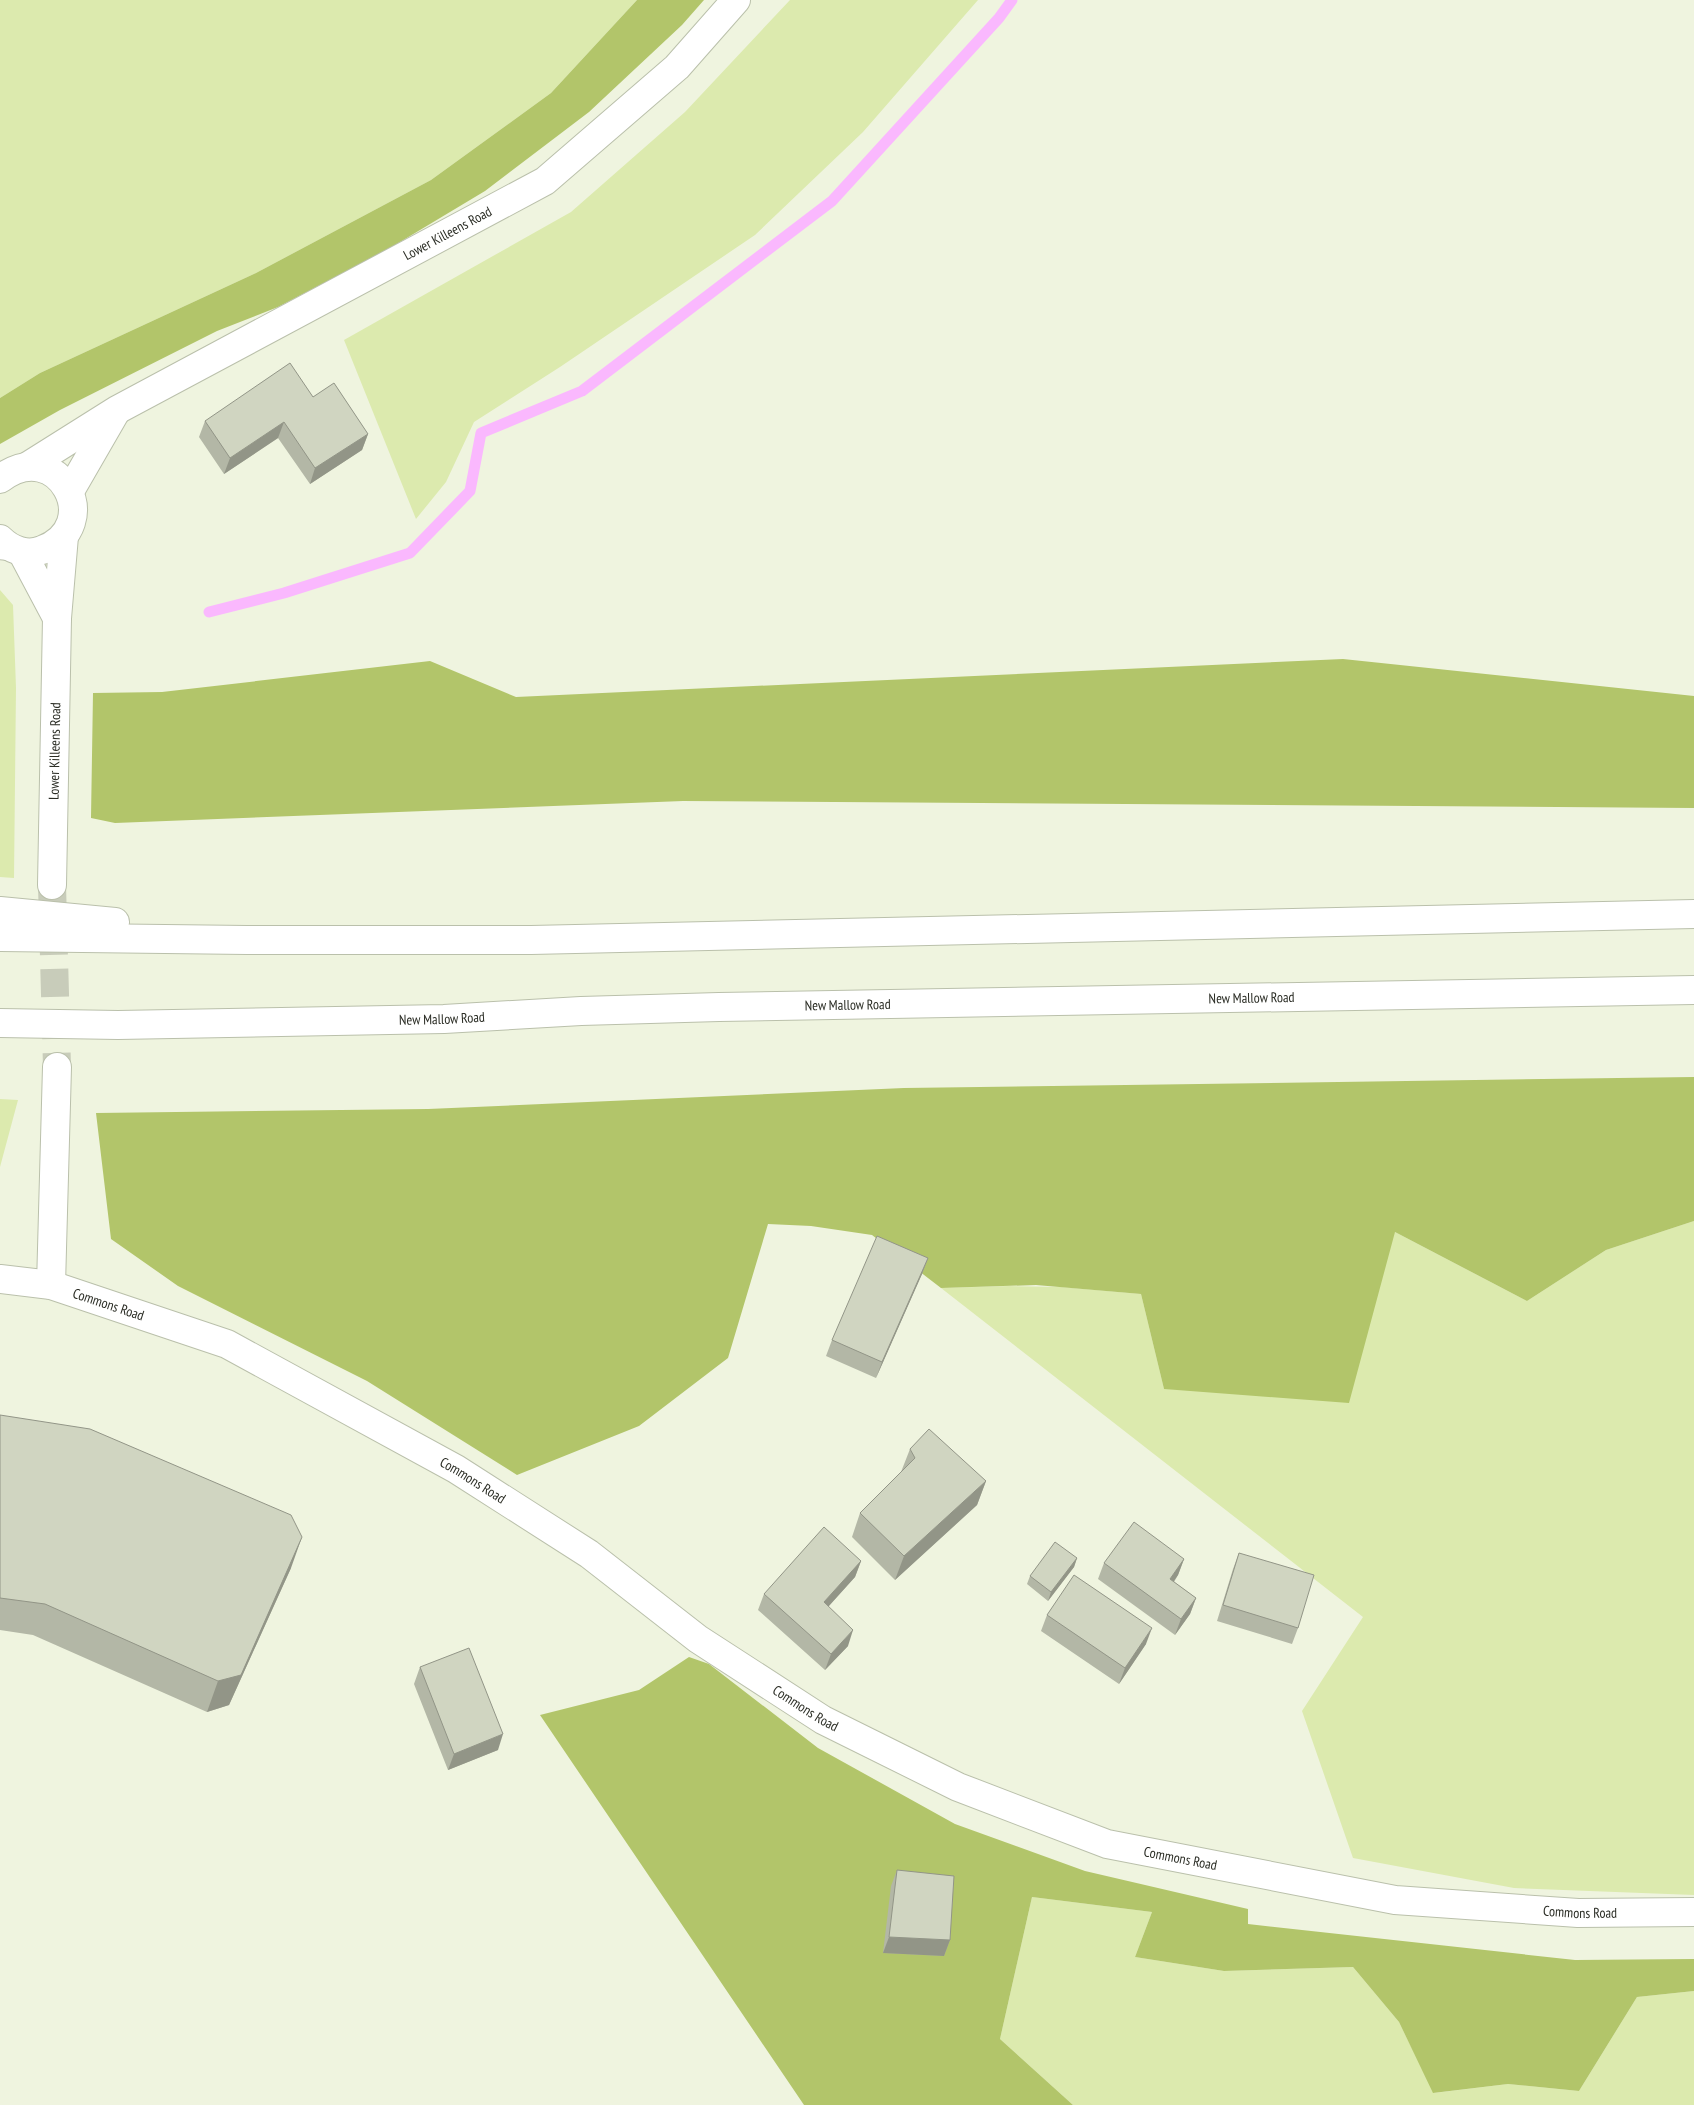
<svg xmlns="http://www.w3.org/2000/svg" width="1694" height="2105" font-family="'PT Sans Narrow',sans-serif">
<style>
.green{fill:#dceaae}
.forest{fill:#b2c56a}
.lines{fill:none;stroke-linecap:round;stroke-linejoin:round}
.stream{stroke:#fab8fe;stroke-width:11}
.tertiary-tunnel{stroke:#c8ccba;stroke-width:28;stroke-dasharray:28 14;stroke-linecap:butt}
.tertiary-casing{stroke:#bac0ab;stroke-width:30}
.trunk-casing{stroke:#bac0ab;stroke-width:30}
.tertiary{stroke:#fff;stroke-width:28}
.trunk{stroke:#fff;stroke-width:28}
.wall{fill:#b3b7a6}
.shaded-wall{fill:#929587}
.building{fill:#d0d5c1;stroke:#929587}
.labels{text-anchor:middle;dominant-baseline:central;stroke-width:5;stroke-linejoin:round;paint-order:stroke}
.street-label{font-size:14px;fill:#2b2d25;stroke:#fff}
</style>
<rect width="100%" height="100%" fill="#eff4df"/>
<path class="green" d="M0 0H637L551 93 431 180 256 273 40 373 0 398Z
M790 0H978L863 132 755 235 560 367 474 422 446 482 416 519 344 340 571 212 685 112Z
M0 590 13 605 16 688 14 878 0 877Z
M0 1099 18 1100 0 1167Z
M1694 1221V1895L1514 1888 1353 1858 1302 1711 1363 1617 941 1288 1009 1286 1061 1287 1141 1294 1164 1389 1395 1232 1527 1301 1606 1250Z
M1032 1897 1152 1912 1135 1957 1224 1971 1353 1967 1399 2022 1434 2093 1508 2084 1579 2091 1637 1997 1694 1991V2105H1073L1000 2039Z"/>
<path class="forest" d="M637 0H704L682 25 589 112 485 191 385 251 278 307 217 331 60 410 0 444V398L40 373 256 273 431 180 551 93Z
M1343 659 1694 696V808L683 801 115 823 91 818 93 693 162 692 430 661 516 697Z
M1694 1077V1221L1606 1250 1527 1301 1395 1232 1349 1403 1164 1389 1141 1294 1036 1285 941 1288 872 1235 811 1226 768 1224 728 1358 639 1426 517 1475 367 1381 178 1286 111 1239 96 1113 428 1109 904 1088Z
M689 1657 709 1664 818 1748 955 1824 1085 1871 1248 1909V1924L1575 1960 1694 1959V1991L1637 1997 1579 2091 1508 2084 1433 2093 1399 2022 1353 1967 1224 1971 1135 1957 1152 1912 1032 1897 1000 2039 1073 2105H804L540 1715 639 1690Z"/>
<g class="lines">
<path class="stream" d="M209 612 284 593 410 553 470 491 481 433 582 391 832 201 999 18 1012 0"/>
<path class="tertiary-tunnel" d="M52 885 57 1067"/>
<defs>
<g id="tertiary">
<path id="s1" d="M28 466 117 410 545 181 677 67 736 0"/>
<path d="M0 479C58 434 107 526 42 550 27 556 11 550 0 539"/>
<path d="M70 491 115 413"/>
<path d="M22 552 57 618"/>
<path id="s2" d="M52 885 57 618 64 536"/>
<path id="s3" d="M0 1279 51 1285 227 1344 456 1469 589 1554 698 1639 823 1720 958 1787 1107 1844 1395 1900 1578 1913 1694 1912"/>
<path d="M51 1285 57 1067"/>
</g>
<g id="trunk">
<path d="M0 545 7 546"/>
<path d="M0 911 115 922"/>
<path d="M0 937 247 940H531L1694 914"/>
<path id="s4" d="M0 1023 118 1025 444 1019 581 1011 719 1007 1694 990"/>
</g>
</defs>
<use href="#tertiary" class="tertiary-casing"/>
<use href="#trunk" class="trunk-casing"/>
<use href="#tertiary" class="tertiary"/>
<use href="#trunk" class="trunk"/>
</g>
<path class="wall" d="M313 397 368 434 362 450 310 484 278 438 224 474 199 437 205 421Z
M928 1258 922 1274 876 1378 826 1356 832 1340Z
M0 1415 291 1568 229 1705 207 1712 33 1635 0 1630Z
M910 1449 986 1481 977 1505 895 1580 852 1537 860 1513 901 1472Z
M1239 1553 1298 1628 1292 1644 1217 1621 1233 1569Z
M1077 1558 1074 1567 1048 1601 1027 1584 1030 1576Z
M1184 1559 1178 1575 1174 1582 1196 1598 1190 1614 1175 1635 1098 1579 1104 1563Z
M861 1561 855 1577 828 1607 848 1646 825 1670 758 1610 764 1594Z
M1047 1615 1146 1644 1119 1684 1041 1631Z
M420 1667 498 1750 448 1770 414 1684Z
M897 1870 950 1940 944 1956 883 1953 891 1886Z"/>
<path class="shaded-wall" d="M284 422 278 438 224 474 230 458Z
M368 434 362 450 310 484 315 468Z
M928 1258 922 1274 876 1378 882 1362Z
M986 1481 977 1505 895 1580 904 1556Z
M302 1537 291 1568 229 1705 207 1712 218 1681Z
M1077 1558 1074 1567 1048 1601 1051 1592Z
M1184 1559 1178 1575 1164 1595 1170 1579Z
M861 1561 855 1577 818 1618 824 1602Z
M1196 1598 1190 1614 1175 1635 1181 1619Z
M1152 1628 1146 1644 1119 1684 1125 1668Z
M853 1630 848 1646 825 1670 831 1654Z
M503 1734 498 1750 448 1770 454 1754Z
M889 1937 950 1940 944 1956 883 1953Z"/>
<path class="building" d="M290 363 313 397 334 383 368 434 315 468 284 422 230 458 205 421Z
M877 1236 928 1258 882 1362 832 1340Z
M0 1415 90 1429 291 1515 302 1537 241 1675 218 1681 45 1604 0 1598Z
M929 1429 986 1481 904 1556 860 1513 915 1458 910 1449Z
M1134 1522 1184 1559 1170 1579 1196 1598 1181 1619 1104 1563Z
M824 1527 861 1561 824 1602 853 1630 831 1654 764 1594Z
M1055 1542 1077 1558 1051 1592 1030 1576Z
M1239 1553 1314 1575 1298 1628 1223 1605Z
M1074 1575 1152 1628 1125 1668 1047 1615Z
M469 1648 503 1734 454 1754 420 1667Z
M897 1870 954 1876 950 1940 889 1937Z"/>
<g class="labels">
<g class="street-label">
<text stroke="none"><textPath href="#s1" startOffset="480">Lower Killeens Road</textPath></text>
<text stroke="none"><textPath href="#s2" startOffset="134">Lower Killeens Road</textPath></text>
<text stroke="none"><textPath href="#s4" startOffset="1252">New Mallow Road</textPath></text>
<text stroke="none"><textPath href="#s4" startOffset="848">New Mallow Road</textPath></text>
<text stroke="none"><textPath href="#s4" startOffset="442">New Mallow Road</textPath></text>
<text stroke="none"><textPath href="#s3" startOffset="112">Commons Road</textPath></text>
<text stroke="none"><textPath href="#s3" startOffset="518">Commons Road</textPath></text>
<text stroke="none"><textPath href="#s3" startOffset="922">Commons Road</textPath></text>
<text stroke="none"><textPath href="#s3" startOffset="1328">Commons Road</textPath></text>
<text stroke="none"><textPath href="#s3" startOffset="1732">Commons Road</textPath></text>
</g>
</g>
</svg>
